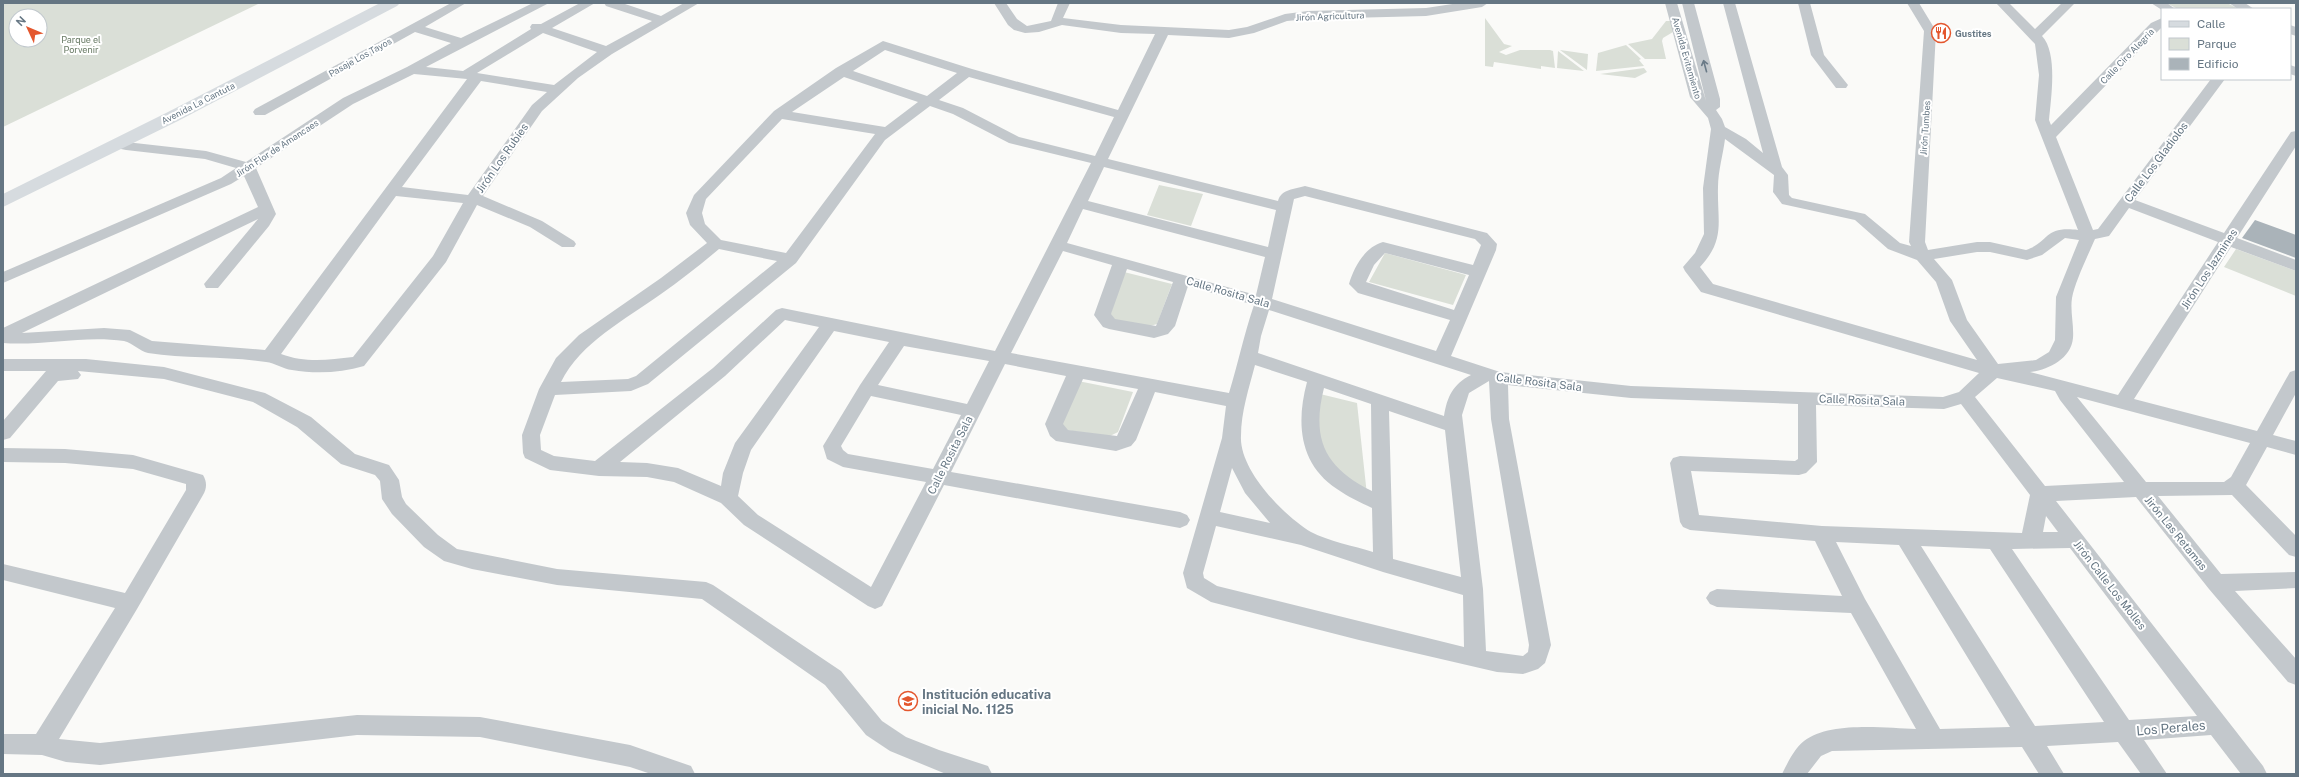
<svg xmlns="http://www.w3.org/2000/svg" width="2299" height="777" font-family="'Public Sans',sans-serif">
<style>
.green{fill:#dadfd7;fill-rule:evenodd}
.building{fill:#aab3b9}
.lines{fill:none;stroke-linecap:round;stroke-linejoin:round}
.minor{fill:#c3c8cc;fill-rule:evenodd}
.major{fill:#d6dbdf;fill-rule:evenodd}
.oneway{stroke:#6a7a87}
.labels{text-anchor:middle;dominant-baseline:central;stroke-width:4;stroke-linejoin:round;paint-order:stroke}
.far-street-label{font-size:9px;fill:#657683;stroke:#fff}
.far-poi-label{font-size:9px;font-weight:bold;fill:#657683;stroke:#fff;text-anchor:start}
.far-park-label{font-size:9px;fill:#687a64;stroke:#fff}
.street-label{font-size:11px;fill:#657683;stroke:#fff}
.near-poi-label{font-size:13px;font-weight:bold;fill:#657683;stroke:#fff;text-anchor:start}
.near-street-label{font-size:13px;fill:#657683;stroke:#fff}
</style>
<rect width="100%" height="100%" fill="#fafaf8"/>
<path class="green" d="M3 3H260L3 127ZM16 16H40V40H16Z
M2166 3H2227L2239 9H2178Z
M1485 18 1504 44 1512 46 1499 52 1506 55 1520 50H1550L1553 51 1555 68 1541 66V69L1494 62 1493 67 1485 66Z
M1666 21H1671L1673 32 1663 38 1662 41 1666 59H1645L1628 44 1652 39Z
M1626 45 1641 59 1639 60 1644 66 1596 71 1598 53Z
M1560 50 1588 54 1587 70Z
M1558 51 1584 71 1557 68Z
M1644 68 1647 72 1635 78 1600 74Z
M1159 185 1203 194 1191 226 1147 215Z
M2236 249 2296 271V296L2224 267Z
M1385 253 1466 275 1453 305 1369 282Z
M1124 272 1172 284 1157 324 1150 326 1109 319Z
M1078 381 1133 392 1118 432 1110 436 1065 430 1059 423Z
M1316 393 1357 403 1367 495 1318 455Z"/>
<path class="building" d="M2255 220 2296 235V258L2242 238Z"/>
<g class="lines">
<path class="minor" d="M451 3H466L425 27 461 38 533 3H549L426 67 463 71 531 29 530 27 532 24H541L580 3H595L552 28 606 46 652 21 606 6 604 3H622L661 16 684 3H699L612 54 578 78 542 111 483 196 542 221 574 241 576 244 574 247H562L530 227 477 205 446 262 364 366C341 373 315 374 292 370 283 369 275 363 266 362 227 356 187 359 148 353 139 351 133 343 124 341 84 335 43 346 3 343V328L258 207 244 176 231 184 3 283V272L221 178 236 168 205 159 126 150 121 149 119 146 121 143 126 142 206 151 246 162 343 98 407 67 451 43 415 32 265 115H255L253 112 255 109ZM543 33 597 52 554 85 477 73ZM414 74 467 79 265 350 152 341 130 330 104 328 22 333 258 219 204 284 206 288H218L269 226 276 214 256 168 353 104ZM481 81 547 92 532 105 468 195 402 187ZM396 196 463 203 433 256 353 357C328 360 305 363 281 354Z
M994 3H1006L1017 19 1027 26 1051 21 1058 3H1070L1063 18 1121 25 1229 30 1247 27 1285 14 1308 11 1426 8 1459 3H1488L1482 7 1426 16 1308 19 1287 21 1254 33 1229 38 1168 35 1108 159 1278 201C1281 189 1295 189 1305 186L1487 233 1497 244 1496 250 1451 356 1500 372 1631 386 1943 397 1959 392 1979 373 1701 292 1685 271 1683 267 1695 253 1704 234 1703 188 1711 129 1708 118 1690 97 1665 3H1677L1706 101 1682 3H1694L1720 99V107L1716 110 1722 119 1725 127 1746 139 1763 153 1723 3H1735L1782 167 1788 175 1789 195 1792 198 1865 214 1900 243 1911 246 1909 242 1924 31 1907 3H1919L1936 31 1925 242 1928 250 1977 242H1990L2026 250C2050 242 2043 226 2078 230L2035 120 2039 75 2035 44 1996 3H2009L2035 29 2062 3H2075L2042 36C2058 53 2051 98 2049 120L2051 125 2151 23 2162 18V27L2056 137 2093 230 2098 229 2211 79H2225L2135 200 2224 233 2291 132 2296 131V146L2237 238 2296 260V271L2231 247 2134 399 2257 431 2290 372 2296 370V393L2273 435 2296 441V455L2267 447 2246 485 2296 536V557L2289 555 2232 495 2158 496 2221 574 2296 572V588L2235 591 2296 659V685L2288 682 2209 589 2136 497 2056 501 2263 766 2267 774H2241L2211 735 2144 740 2167 774H2141L2118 742 2047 746 2064 774H2039L2022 747 1832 751 1821 756 1807 774H1782C1788 762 1794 749 1804 741 1830 721 1885 728 1916 729L1851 613 1717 607 1710 604 1706 598 1710 592 1717 589 1842 596 1815 541 1690 530 1683 527 1680 522 1670 463 1673 458 1680 456 1795 461 1798 459V404L1631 398 1508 385 1509 419 1551 645 1545 663 1538 669 1523 674 1497 672 1359 640 1211 602 1187 588 1183 573 1222 438 1226 406 1155 392 1136 440 1131 446 1116 451 1056 441 1050 436 1045 424 1066 376 1005 364 951 472 1180 512 1187 515 1190 520 1187 525 1180 528 944 485 882 606 875 609 868 606 744 525 721 503 674 482 647 477 599 476 550 470 525 458 523 453 522 435 539 389 556 358 579 335 661 278 707 243 690 225 686 213 694 195 774 111 836 68 883 41 972 69 1118 110 1155 34 1121 33 1062 25 1039 32 1025 33 1014 30 1008 25ZM885 50 957 73 927 96 853 71ZM844 77 918 102 885 127 792 112ZM969 77 1114 117 1095 156 1019 137 963 108 939 100ZM930 106 953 114 1009 143 1091 163 995 351 782 308 776 310 713 368 595 461 554 456 541 450 540 435 555 395 631 391 648 384 796 263 885 140ZM782 119 875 134 786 253 721 240 705 224 702 213 706 199ZM1725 139 1774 175 1773 192 1782 204 1855 220 1888 249 1917 260 1936 282 1950 321 1977 360 1713 284 1700 267C1726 239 1717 222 1718 187 1718 171 1723 155 1725 139ZM1104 167 1276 210 1268 247 1088 201ZM1305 196 1475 239 1481 245 1473 265 1383 242C1365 247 1354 267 1349 284L1358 293 1450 320 1436 351 1272 299 1294 199ZM2129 208 2218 242 2118 395 2030 372C2048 370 2071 359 2073 338 2074 325 2070 311 2072 298 2075 282 2088 255 2095 239L2109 236ZM1083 209 1265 257 1256 295 1067 243ZM2065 238 2079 240 2056 297 2055 340 2049 352 2036 360 1998 364 1967 320 1952 280 1934 259 1977 252H1990L2027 260 2042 255ZM719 249 777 261 636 376 628 379 561 382C581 342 625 320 661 294 681 280 700 265 719 249ZM1063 251 1112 265 1094 315 1103 327 1109 329 1154 338 1168 334 1175 326 1188 286 1254 305C1244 334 1238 364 1229 393L1011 353ZM1385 253 1469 275 1454 310 1366 282 1374 265ZM1127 269 1173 282 1156 326 1115 319 1111 314ZM1269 310 1471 375C1453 384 1447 397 1444 416L1258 353 1261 336ZM785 320 819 327 735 443 723 473 721 486 678 468 647 463 620 462 725 376ZM834 331 889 342 860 385 823 446 827 459 843 467 926 482 871 587 758 515 738 496 743 473 751 450ZM904 346 989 361 967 404 878 385ZM1255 365 1307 382C1296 423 1299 464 1337 489 1348 497 1360 502 1372 508L1373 552C1354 546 1328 541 1311 532 1284 516 1239 470 1241 436 1241 412 1249 388 1255 365ZM1997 378 2055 391 2060 400 2124 482 2045 486 1975 397ZM1083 379 1138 389 1117 436 1068 430 1063 424ZM1489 381 1491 419 1529 645 1528 652 1523 656 1486 651 1483 589 1462 415 1469 393ZM1324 388 1371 404 1372 491C1325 468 1311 439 1324 388ZM871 396 961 415 933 469 848 454 843 450 841 446ZM2077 397 2250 443 2231 477 2224 482H2146ZM1961 404 2030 495 2022 533 1822 526 1699 515 1691 471 1799 475 1806 473 1817 462 1816 405 1944 409ZM1389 411 1445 430 1461 577 1393 559ZM1232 468 1245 493 1270 523 1220 512ZM2046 516 2058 532H2043ZM1216 526 1301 545 1383 572 1463 595 1464 647 1217 586 1204 578 1203 573ZM1836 542 1899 545 2010 727 1940 729 1865 599ZM1921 546 1990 549 2104 722 2035 726ZM2070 548 2197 716 2129 720 2012 549Z
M1798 3H1810L1824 55 1848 85 1846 88H1836L1811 55Z
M2151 3H2167L2175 9 2162 10Z
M2229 3H2245L2254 9H2238Z
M2290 25 2296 27V36L2290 34Z
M2290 65 2296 67V76L2290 74Z
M3 359H86L164 367 265 393 311 417 355 454 389 465 399 480 402 497 406 504 438 535 457 549 557 569 706 582 713 585 841 671 882 721 906 737 939 750 988 766 992 774H946L890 751 866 735 825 685 702 599 557 585 472 569 444 561 424 547 392 514 382 499 380 481 375 475 341 464 297 427 253 402 164 379 78 371 81 375 78 379 58 381 10 438 3 440V421L46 371H3Z
M3 448 65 449 133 455 203 475C207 482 207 488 203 495L137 609 59 739 100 743 357 715 480 717 630 745 691 766 695 774H651L630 767 480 737 357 735 100 765 66 762 42 755 3 754V734H36L115 608 3 580V564L125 593 186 490V484L133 469 65 463 3 462Z"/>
<path class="major" d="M380 3H400L397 6 178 121 3 207V194L166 113Z"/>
</g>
<defs><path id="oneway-shaft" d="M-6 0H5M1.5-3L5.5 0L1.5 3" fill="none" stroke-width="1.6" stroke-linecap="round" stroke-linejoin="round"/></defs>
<use class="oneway" href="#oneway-shaft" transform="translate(1705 66) rotate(-105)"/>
<defs>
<symbol id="restaurant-ring" viewBox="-11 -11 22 22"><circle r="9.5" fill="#fff" stroke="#e4572e" stroke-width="1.5"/><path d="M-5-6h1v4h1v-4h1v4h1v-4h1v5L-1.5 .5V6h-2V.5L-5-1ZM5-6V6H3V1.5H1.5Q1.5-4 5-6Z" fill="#e4572e"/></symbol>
<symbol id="school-ring" viewBox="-11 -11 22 22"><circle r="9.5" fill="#fff" stroke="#e4572e" stroke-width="1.5"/><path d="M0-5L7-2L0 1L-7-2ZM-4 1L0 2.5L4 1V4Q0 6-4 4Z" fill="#e4572e"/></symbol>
</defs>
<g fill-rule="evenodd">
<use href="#restaurant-ring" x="1930" y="22" width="22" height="22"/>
<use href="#school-ring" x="897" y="690" width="22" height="22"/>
</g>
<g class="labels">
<g class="far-street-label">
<text transform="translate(1330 16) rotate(-2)">Jirón Agricultura</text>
<text transform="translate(2127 56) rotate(-46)">Calle Ciro Alegria</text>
<text transform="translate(360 57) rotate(-29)">Pasaje Los Tayos</text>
<text transform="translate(1687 58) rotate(74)">Avenida Evitamiento</text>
<text transform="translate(198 103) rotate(-27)">Avenida La Cantuta</text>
<text transform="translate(1925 128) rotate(-86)">Jirón Tumbes</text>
<text transform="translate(277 148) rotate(-33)">Jirón Flor de Amancaes</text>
</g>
<g class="far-poi-label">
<text x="1955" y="33">Gustites</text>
</g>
<g class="far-park-label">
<text x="81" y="39">Parque el<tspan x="81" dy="10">Porvenir</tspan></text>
</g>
<g class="street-label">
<text transform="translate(502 158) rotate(-55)">Jirón Los Rubíes</text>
<text transform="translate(2156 162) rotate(-53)">Calle Los Gladiolos</text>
<text transform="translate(2209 269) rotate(-57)">Jirón Los Jazmines</text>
<text transform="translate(1228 292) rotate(16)">Calle Rosita Sala</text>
<text transform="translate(1539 382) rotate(7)">Calle Rosita Sala</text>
<text transform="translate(1862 400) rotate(2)">Calle Rosita Sala</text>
<text transform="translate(950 455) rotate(-63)">Calle Rosita Sala</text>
<text transform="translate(2176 533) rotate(51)">Jirón Las Retamas</text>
<text transform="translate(2110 585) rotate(52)">Jirón Calle Los Molles</text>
</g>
<g class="near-poi-label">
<text x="922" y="694">Institución educativa<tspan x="922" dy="15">inicial No. 1125</tspan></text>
</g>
<g class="near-street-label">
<text transform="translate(2171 728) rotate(-5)">Los Perales</text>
</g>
</g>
<rect width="2299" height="777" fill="none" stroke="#657683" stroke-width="8"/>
<rect x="2161" y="8" width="130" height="72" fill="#ffffff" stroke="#c1c8cd"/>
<rect x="2169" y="21" width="20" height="6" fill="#d6dbdf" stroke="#c1c8cd"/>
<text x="2197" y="28" font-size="12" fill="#657683">Calle</text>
<rect x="2169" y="38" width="20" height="12" fill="#dadfd7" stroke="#c1c8cd"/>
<text x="2197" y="48" font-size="12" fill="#657683">Parque</text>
<rect x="2169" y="58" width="20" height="12" fill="#aab3b9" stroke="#c1c8cd"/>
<text x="2197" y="68" font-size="12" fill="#657683">Edificio</text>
<g transform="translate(28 28) rotate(314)"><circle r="19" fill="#ffffff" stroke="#c1c8cd"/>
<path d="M0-3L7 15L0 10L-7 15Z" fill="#e4572e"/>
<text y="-6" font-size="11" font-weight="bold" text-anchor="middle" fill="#657683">N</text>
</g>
</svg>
